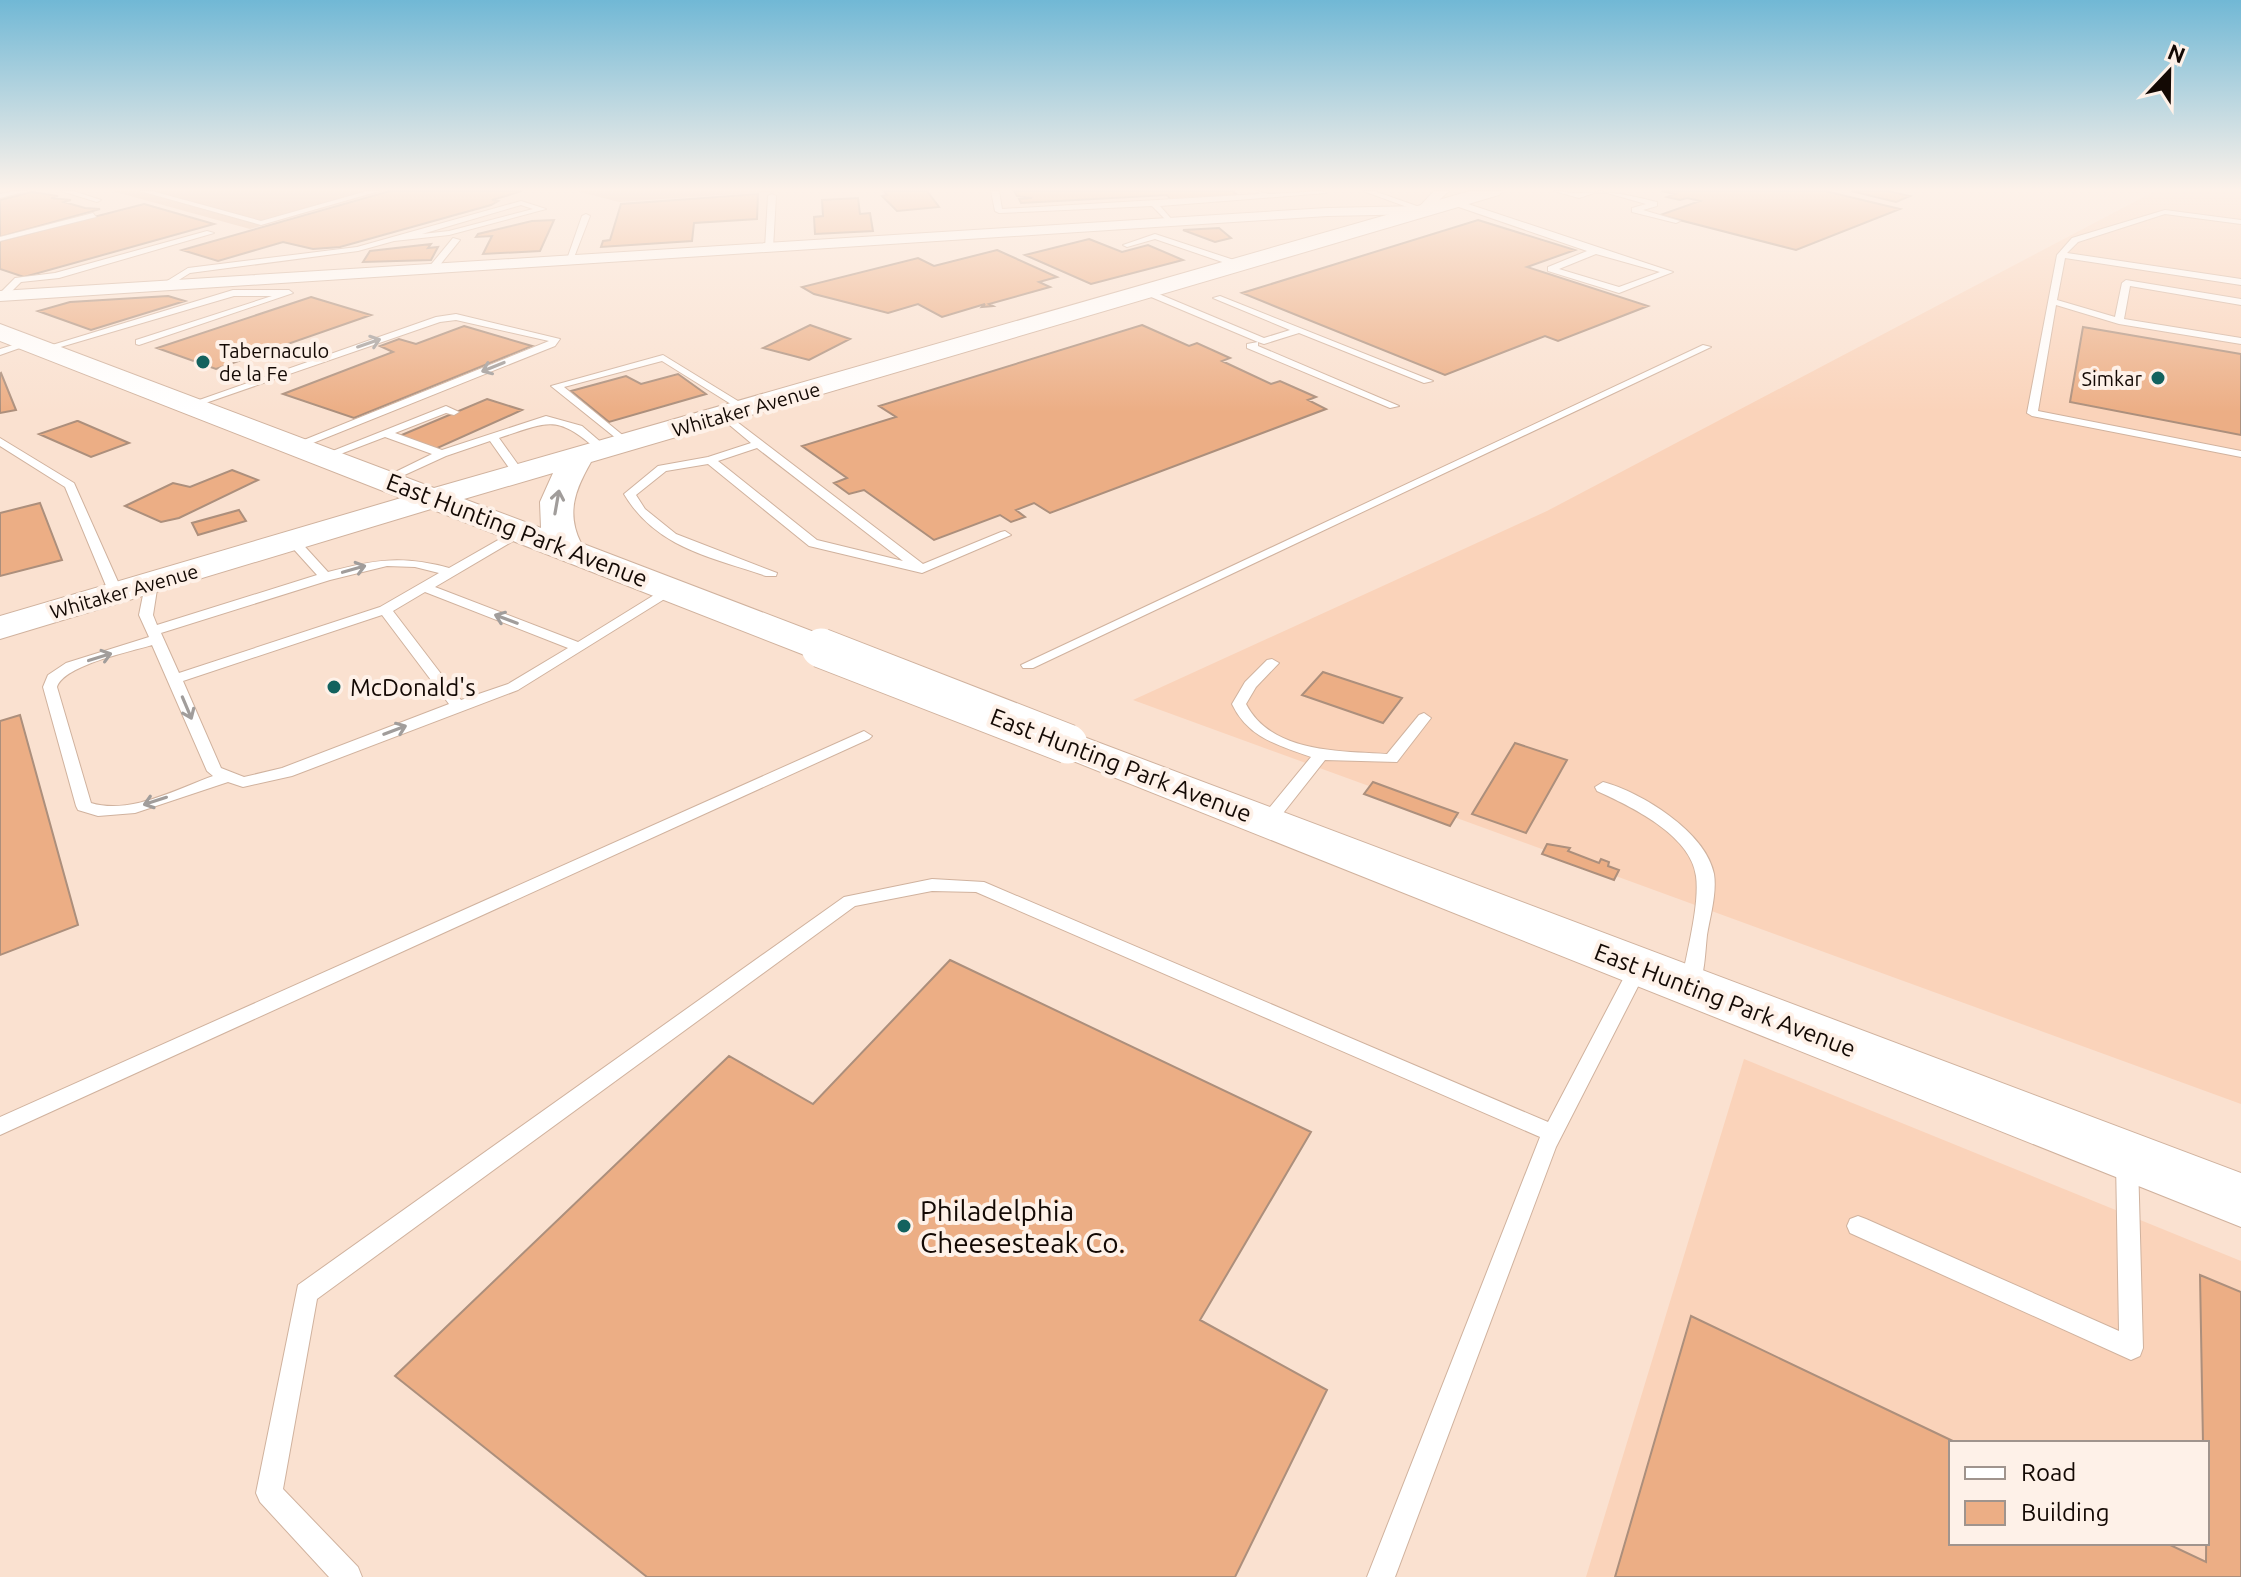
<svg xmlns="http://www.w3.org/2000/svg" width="2241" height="1577" font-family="Ubuntu,sans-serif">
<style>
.built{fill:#fad3ba;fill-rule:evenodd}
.green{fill:#e5bca1}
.building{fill:#ecae85;stroke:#ac8f7c;stroke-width:2}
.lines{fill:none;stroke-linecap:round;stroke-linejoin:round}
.lane-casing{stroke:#d0b29e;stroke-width:2}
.street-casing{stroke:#d0b29e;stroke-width:2}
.secondary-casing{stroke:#d0b29e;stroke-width:2}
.lane{fill:#fff;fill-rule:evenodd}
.street{fill:#fff;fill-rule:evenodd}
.secondary{fill:#fff;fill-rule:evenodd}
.secondary-bridge-casing{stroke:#d0b29e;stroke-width:41;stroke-linecap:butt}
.secondary-bridge{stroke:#fff;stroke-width:39}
.oneway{stroke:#a19d9b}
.poi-dot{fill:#13625e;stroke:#fef1e8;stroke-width:3}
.labels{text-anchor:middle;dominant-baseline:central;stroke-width:8;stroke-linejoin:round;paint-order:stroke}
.far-poi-label{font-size:20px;fill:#130904;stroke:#fef1e8;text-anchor:start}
.far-street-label{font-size:20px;fill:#130904;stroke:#fef1e8}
.street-label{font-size:24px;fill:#130904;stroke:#fef1e8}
.poi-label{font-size:24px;fill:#130904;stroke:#fef1e8;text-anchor:start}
.near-poi-label{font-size:28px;fill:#130904;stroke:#fef1e8;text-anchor:start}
</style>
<rect width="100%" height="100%" fill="#fae1d0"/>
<path class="built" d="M2155 191H2241V1104L1133 700 1547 511Z
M1744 1059 2241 1261V1577H1586ZM1951 1443H2207V1543H1951Z"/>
<path class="green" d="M112 191H386L250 229Z
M576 191H784L619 202Z"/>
<path class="building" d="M390 191H522L492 200 498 201 491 205 340 247 313 249 283 242 218 261 182 250Z
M884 191H927L939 207 897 211 882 196 887 195Z
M1014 191H1233L1238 196 1171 200 1167 195 1021 203 1019 199 1032 198 1017 196Z
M1661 191H1825L1900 209 1796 250 1660 215 1700 201 1687 198 1680 200 1667 197 1675 194Z
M1851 191H1888L1910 196 1896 202Z
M32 192 58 196 51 198 71 200 64 202 85 208 100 209 0 237V200Z
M758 194 757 219 694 223 692 241 601 247 603 241 610 240 621 204Z
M858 198 860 214 870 213 873 231 815 234 814 217 823 216 822 200Z
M144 204 214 224 24 277 0 269V241Z
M554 220 540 251 483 254 492 236 476 237 478 234 532 221Z
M1478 220 1575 250 1527 267 1648 306 1558 341 1545 336 1445 375 1242 293Z
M1219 228 1231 238 1215 242 1183 230Z
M1089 239 1122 252 1148 245 1183 260 1091 284 1025 255Z
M431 244 428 248 438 247 431 260 363 262 370 251Z
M997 250 1057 277 1039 282 1050 287 989 304 993 306 982 307 985 304 942 317 918 304 888 313 814 294 802 287 918 258 934 266Z
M168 296 185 301 91 330 38 311 70 302Z
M311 297 371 315 216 369 157 348Z
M810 325 850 339 809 360 763 348Z
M1142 325 1189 346 1197 343 1230 358 1222 361 1271 384 1280 381 1316 397 1308 400 1326 409 1050 513 1034 503 1016 510 1025 517 1011 522 1000 515 934 540 864 490 849 494 834 483 847 478 802 446 896 417 879 406Z
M464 326 532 346 354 418 283 394 393 352 380 346 399 339 416 344Z
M2083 327 2241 354V435L2070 402Z
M1 373 16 410 0 413V374Z
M678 374 706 394 609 422 571 391 626 376 641 384Z
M487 399 522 410 433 450 397 437Z
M77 421H78L129 443 91 457 39 434Z
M232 470 258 480 179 518 161 522 125 506 173 483 190 487Z
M40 503 62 560 0 576V513Z
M239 510 246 521 198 535 192 523Z
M1323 672 1402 698 1383 723 1302 695Z
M20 715 78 925 0 955V721Z
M1515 743 1567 760 1526 833 1472 814Z
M1373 782 1430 803 1458 813 1450 826 1364 794Z
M1547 844 1570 848 1568 851 1599 863 1601 859 1609 862 1608 866 1619 870 1614 880 1542 854Z
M950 960 1311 1132 1200 1320 1327 1390 1235 1577H647L395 1376 729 1056 813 1104Z
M2200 1275 2241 1292V1577H1615L1691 1316 1957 1443H1951V1543H2166L2206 1562 2207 1443H2203Z"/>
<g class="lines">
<defs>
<path id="lane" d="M14 191H27L0 198V194Z
M61 191H73L101 200 97 202Z
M140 191H152L261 221 367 191H379L261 225Z
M991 191H999L1002 209 1260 194 1257 191 1268 194 1321 191 1326 193 1160 206 1174 222 1170 224 1152 206 999 213 995 211Z
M1363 191H1374L1428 210 1421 212Z
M1554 191C1563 191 1572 194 1580 193 1613 191 1624 194 1657 202V206L1643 210 1680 221 1676 223 1632 212V208L1646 204 1600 191 1579 198Z
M772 194 776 196 773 248 769 250 765 248 768 196Z
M1450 200H1456L1673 272 1619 293 1548 271V267L1587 251 1450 204ZM1596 254 1660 272 1619 287 1559 269Z
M521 201 546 209 449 235 394 241 358 251 190 273 166 288 159 286 188 268 357 247ZM521 205 533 209 449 231 422 234Z
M2165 210 2241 220V224L2165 214 2078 242 2067 253 2241 279V285L2065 258 2057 300 2115 317 2122 283 2126 280 2241 299V305L2130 286 2124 319 2241 338V344L2119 324 2056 305 2038 411 2241 451V457L2032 416 2027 413 2057 255 2072 238Z
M93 213 96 217 0 241V237Z
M586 214 590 216 573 260 566 262 582 216Z
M207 231 214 233 59 278 21 282 5 298H0V293L15 278 55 273Z
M1155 234 1243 263 1244 265 1237 267 1155 239 1127 247 1123 245Z
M453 238 460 240 435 271H429V267Z
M1147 289 1264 338 1290 330 1213 298 1220 296 1433 381 1424 383 1299 333 1264 344 1258 342V346L1399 406 1390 408 1247 348V344L1258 342 1144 294V290Z
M233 290H289L293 293 139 345 136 344V340L272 296H234L47 351 39 349Z
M456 314 560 339 555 346 298 449 292 446 294 444 549 341 456 320 440 322 194 407 185 405 436 317Z
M26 341 34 343 0 355V349Z
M1703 345 1711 347 1033 668H1023L1021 665Z
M663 355 751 409 742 411 662 361 564 387 631 442 633 444 627 447 551 386Z
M446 406 459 412 454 415 446 413 395 433 442 450 546 416 582 426 610 450 600 452C556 414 551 421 499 438L524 473 518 476 514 475 490 441 446 456 387 483 383 482V478L432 454 385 437 330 458 320 456Z
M724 412 923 564 1001 532 1005 531 1011 535 922 573 809 546 708 464 666 471 636 495 645 509 676 534 777 573 776 576H766C711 557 656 548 624 494L658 466 708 457 751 443 720 417 719 415ZM757 448 903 561 817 540 718 461Z
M0 438 74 483 123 593 121 596H111L109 593 65 487 0 446Z
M521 527 525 528V534L435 587 578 642 667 587 672 586 679 590 518 690 292 776 243 787 228 782 135 813 98 816 78 810 76 806 43 687 48 675 66 663 149 637 139 615 146 580H156L158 583 153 615 157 625 317 575 289 544V538H297L328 572C373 560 402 555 449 568ZM387 566 415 567 439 573 380 607 179 673 161 633 330 580ZM425 592 568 648 508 684 461 700 393 611ZM382 615 449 704 282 768 244 777 221 768 183 681ZM152 645 207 771 213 776C177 789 130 815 91 803L57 687C64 665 130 652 152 645Z
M1272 659 1279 663 1256 687 1246 704C1271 753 1340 751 1387 754L1419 715 1424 713 1431 718 1397 762 1325 760 1273 826H1261L1259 822 1261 818 1311 757C1278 745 1248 738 1232 704L1245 682 1267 660Z
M864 731 872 736 869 739 0 1135V1117Z
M1603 782C1641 792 1706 832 1714 874 1717 893 1710 917 1707 935 1705 953 1705 975 1697 990L1690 992 1683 990 1681 985C1686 955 1700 905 1696 876 1691 835 1630 806 1597 791L1595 787Z
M932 879 984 882 1548 1122 1632 962 1639 960 1646 962 1648 967 1556 1147 1395 1577H1367L1540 1137 976 892 932 891 855 906 317 1299 283 1489 358 1567 362 1577H329L260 1502 256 1493 298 1285 844 897Z
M2127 1152 2135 1155 2138 1161 2143 1348 2140 1356 2131 1360 1850 1233 1847 1226 1850 1219 1858 1216 1866 1219 2119 1331 2116 1161 2119 1155Z"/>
<path id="street" d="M1434 191H1449L1424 214 1327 216 0 301V291L1327 208 1420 206Z"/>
<path id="secondary" d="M1470 191H1502L1499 195 591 462C575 490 566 513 581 543L835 640 840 648 835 656 821 660 807 656 431 509 0 639V616L401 498 0 341V324L434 488ZM553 473 540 502 541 528 464 499Z
M1068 731 2241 1173V1227L1053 753 1047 744 1053 735Z"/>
</defs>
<use href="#lane" class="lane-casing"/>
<use href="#street" class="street-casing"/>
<use href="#secondary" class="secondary-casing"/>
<use href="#lane" class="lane"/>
<use href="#street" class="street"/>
<use href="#secondary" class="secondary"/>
<defs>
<path id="secondary-bridge" d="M821 648 1068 744"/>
</defs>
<use href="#secondary-bridge" class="secondary-bridge-casing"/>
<use href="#secondary-bridge" class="secondary-bridge"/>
</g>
<defs><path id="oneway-shaft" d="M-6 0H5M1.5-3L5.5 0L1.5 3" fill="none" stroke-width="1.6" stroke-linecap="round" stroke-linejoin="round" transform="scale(2)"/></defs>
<g class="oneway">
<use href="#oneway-shaft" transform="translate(369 343) rotate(-19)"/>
<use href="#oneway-shaft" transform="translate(493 367) rotate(158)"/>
<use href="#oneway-shaft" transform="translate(557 502) rotate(-80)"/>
<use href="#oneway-shaft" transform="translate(354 569) rotate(-16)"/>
<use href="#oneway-shaft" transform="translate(506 619) rotate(-159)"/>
<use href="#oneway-shaft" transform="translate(100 657) rotate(-17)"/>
<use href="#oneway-shaft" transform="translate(187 708) rotate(67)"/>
<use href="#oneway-shaft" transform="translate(395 730) rotate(-21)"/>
<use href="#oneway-shaft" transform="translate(155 801) rotate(162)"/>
</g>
<linearGradient id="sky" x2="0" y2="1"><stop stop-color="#71b8d5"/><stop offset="0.46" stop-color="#fdf2ea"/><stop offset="1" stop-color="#fdf2ea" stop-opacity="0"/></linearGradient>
<rect width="2241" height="412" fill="url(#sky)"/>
<g class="poi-dot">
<circle cx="203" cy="362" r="8"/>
<circle cx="2158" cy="378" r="8"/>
<circle cx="334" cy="687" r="8"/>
<circle cx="904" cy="1226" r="8"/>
</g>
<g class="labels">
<g class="far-poi-label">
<text x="219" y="350">Tabernaculo<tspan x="219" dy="23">de la Fe</tspan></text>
<text x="2142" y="378" text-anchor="end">Simkar</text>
</g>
<g class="far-street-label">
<text transform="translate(746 409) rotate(-16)">Whitaker Avenue</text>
<text transform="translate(124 591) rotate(-16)">Whitaker Avenue</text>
</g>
<g class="street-label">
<text transform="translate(517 530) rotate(21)">East Hunting Park Avenue</text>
<text transform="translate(1121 765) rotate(21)">East Hunting Park Avenue</text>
<text transform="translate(1725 1000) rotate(21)">East Hunting Park Avenue</text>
</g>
<g class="poi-label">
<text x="350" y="687">McDonald's</text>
</g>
<g class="near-poi-label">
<text x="920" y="1210">Philadelphia<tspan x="920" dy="32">Cheesesteak Co.</tspan></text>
</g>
</g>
<rect x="1949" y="1441" width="260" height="104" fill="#fef1e8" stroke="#a0948d" stroke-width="2"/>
<rect x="1965" y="1467" width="40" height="12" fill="#ffffff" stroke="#a0948d" stroke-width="2"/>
<text x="2021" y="1481" font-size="24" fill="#130904">Road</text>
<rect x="1965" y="1501" width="40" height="24" fill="#ecae85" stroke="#a0948d" stroke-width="2"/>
<text x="2021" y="1521" font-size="24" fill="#130904">Building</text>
<g transform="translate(2169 72) rotate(22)" stroke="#fef1e8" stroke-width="6" paint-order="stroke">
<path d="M0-6L14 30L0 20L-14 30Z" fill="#130904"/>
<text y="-12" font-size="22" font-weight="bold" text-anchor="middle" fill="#130904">N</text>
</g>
</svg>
